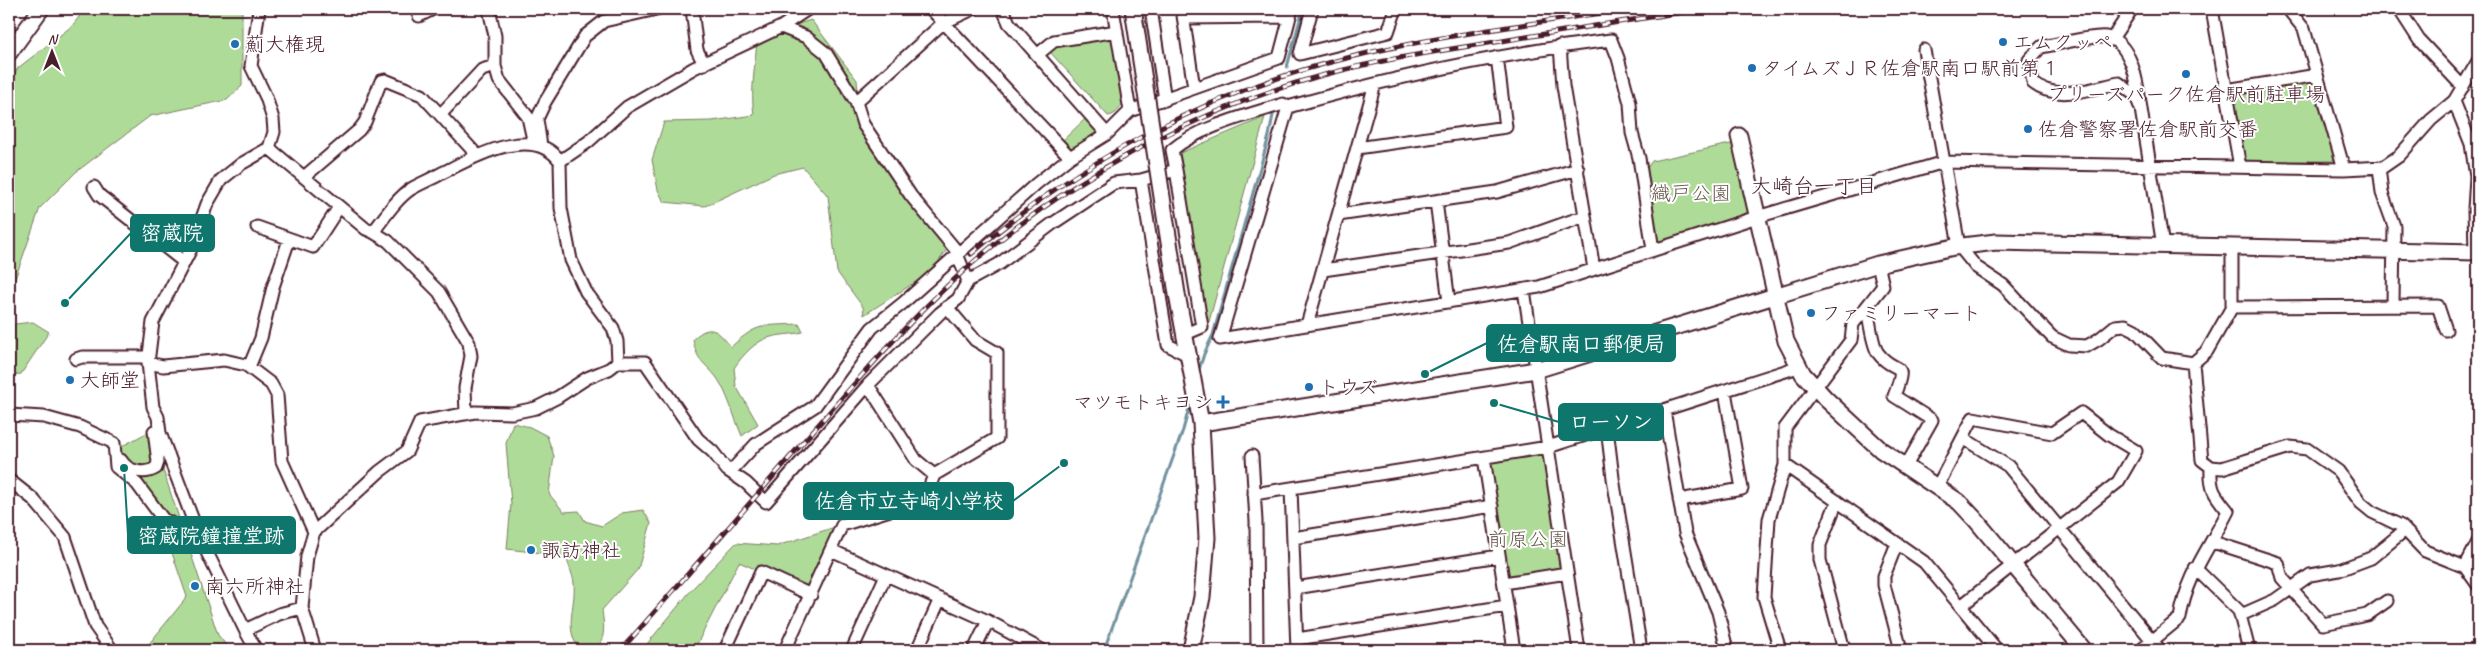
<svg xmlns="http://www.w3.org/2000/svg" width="2487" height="659" font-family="Caveat,'Klee One',sans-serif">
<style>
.green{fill:#afdb99;stroke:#7c7d62}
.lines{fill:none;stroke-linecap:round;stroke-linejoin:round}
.stream{stroke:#73929f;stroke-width:3}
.street-casing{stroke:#4a1f2b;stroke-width:15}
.secondary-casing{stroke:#4a1f2b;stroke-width:19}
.street{stroke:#fff;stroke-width:11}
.secondary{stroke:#fff;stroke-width:15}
.rail-casing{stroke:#4a1f2b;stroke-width:5}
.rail{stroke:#fff;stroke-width:3;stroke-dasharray:9;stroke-linecap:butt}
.secondary-bridge-casing{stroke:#4a1f2b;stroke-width:19;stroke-linecap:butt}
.secondary-bridge{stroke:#fff;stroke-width:15}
.poi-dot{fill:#1f6fb2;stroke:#fff;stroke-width:2}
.labels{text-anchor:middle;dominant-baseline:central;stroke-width:4;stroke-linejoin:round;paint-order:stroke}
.poi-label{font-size:20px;fill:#4a1f2b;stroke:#fff;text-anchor:start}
.park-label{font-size:20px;fill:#68574c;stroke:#fff}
.neighbourhood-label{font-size:21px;fill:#4a1f2b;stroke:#fff}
.leader{fill:none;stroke:#0f766e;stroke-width:2}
.callout-dot{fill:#0f766e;stroke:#fff;stroke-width:2}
.callout{fill:#0f766e;stroke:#0f766e;stroke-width:2}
.callout-label{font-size:21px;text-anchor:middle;font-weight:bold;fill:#fff}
</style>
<rect width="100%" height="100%" fill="#fff"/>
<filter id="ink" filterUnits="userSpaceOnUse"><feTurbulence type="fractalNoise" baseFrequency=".02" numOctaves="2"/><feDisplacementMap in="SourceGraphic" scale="10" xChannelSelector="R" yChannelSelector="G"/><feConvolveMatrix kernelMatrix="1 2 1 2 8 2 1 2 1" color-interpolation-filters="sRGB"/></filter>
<g filter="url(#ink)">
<path class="green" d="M85 9H242V86L227 100 150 116 76 172 40 208 9 296V83L18 68 72 26Z
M811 20 857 80 861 126 894 157 914 199 948 248 931 272 864 315 863 307 837 272 828 196 803 167 774 174 705 206 664 202 658 190 652 160 664 122 712 121 754 115C750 89 756 63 757 37Z
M1109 38 1113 42 1124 103C1119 109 1116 115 1108 116L1050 52 1057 47Z
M2310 82 2314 85 2335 156 2333 161H2247L2243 157 2233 99 2235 95Z
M1087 117 1099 130V134L1072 152 1061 142Z
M1265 117 1207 329 1180 153Z
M1730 144 1738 147 1752 212 1748 216 1660 244 1654 237 1647 168 1652 161Z
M33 322 49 332 21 374 9 375V331L15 324Z
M799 324 803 332C790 335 782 334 771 337 756 340 742 356 734 368L736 386 758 424 742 436C735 420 727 392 717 378 704 361 697 363 693 339 711 322 718 331 731 347 758 322 764 326 799 324Z
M513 423 530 427 547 436 554 456 549 494 564 512 579 511 585 521 602 526 622 513 643 510 651 523 638 569 602 610C604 625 606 638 596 650H580C563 628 576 608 574 583 573 574 568 565 566 556L507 549 511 504 506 443Z
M150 431 218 635 230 650H144L187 597 155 503 115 450Z
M1539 454 1543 457 1560 567 1558 571 1512 579 1505 572 1490 465 1493 461Z
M838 526 807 592 739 562 694 650H642L693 588 736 543 777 546Z"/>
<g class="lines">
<path class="stream" d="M1287 67 1303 9
M1198 373 1204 354 1213 335 1269 136 1273 115
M1104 650 1183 430 1191 401"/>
<defs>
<path id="street" d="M259 9 251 66 266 97 273 119 274 132 269 148 366 229 373 232
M489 9 495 36V66L499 80 528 117 532 135
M692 9 697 50 704 64
M931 9 1070 157
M1003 9 1009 23 1107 134
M1113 9 1130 111
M1151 9 1165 100
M1182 9 1194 88
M1312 9 1300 54 1388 32 1396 9
M2212 9 2240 167
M2288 9 2304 29 2344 169
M2399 9 2419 40 2463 87
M419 16 433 9
M1184 18 1290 17
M781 27 806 37 826 53 856 102 863 124 911 196 955 249 968 281
M2111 40 2132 9
M1560 46 1563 86 1594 269
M1924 50 1959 246 1976 267 2003 285 2052 337 2069 345 2087 346 2099 339 2115 326 2125 325 2135 330 2162 358 2193 363 2207 351 2232 307V247
M1037 55 1054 41 1117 31
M2226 90 2317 75
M2454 101 2471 144 2476 177 2474 209 2475 252
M856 102 943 23 973 9
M2141 109C2138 87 2133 42 2106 37 2092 35 2056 45 2041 47L2029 60 2033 83C2056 102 2093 88 2119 83L2136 96 2141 109 2163 246
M441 114 482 70 495 66
M541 146 537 119 545 102 585 36 604 21 657 9
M269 148 241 164 221 180 207 204 191 249 153 322 148 363 153 407 158 417 160 433 199 536 245 630 279 614 302 608
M1357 148 1506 127 1497 57
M560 161 588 142 627 107 694 68 781 27 808 9
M2379 167 2382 193 2394 226 2393 306
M1176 170 1202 327 1183 335
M304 177 359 130 365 122 381 81 385 80 422 95 476 154
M1141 180 1168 345 1186 354
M94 187 99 195 184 262
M1436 201 1449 302
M1338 215 1497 192 1578 169
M257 227 313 247 339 207
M1653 250 1639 158 1632 133 1630 103 1618 58 1611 40C1502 53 1394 77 1288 107L1220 339 1539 287 1757 217 1944 162 2344 169 2383 167 2399 156 2431 120 2454 101 2478 61
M1323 270 1509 243 1585 216
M1524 290 1579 650
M1867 307C1869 317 1872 345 1878 353 1895 376 1909 357 1894 396L1932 420 1906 466
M2232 307 2438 306 2446 330
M1307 325 1375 84
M76 359 82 357H148
M148 363 163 366 224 360 246 365 271 384 277 395 282 461 314 532
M2193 363 2202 460 2211 467 2222 468 2290 447 2307 449 2338 471 2361 503 2372 512 2401 526 2425 551 2465 567 2478 585
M249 367 261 338 273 287 289 240
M868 385 916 460 934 475 997 438V353L975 340 947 307
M1664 410 1685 533 1718 612 1727 650
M466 414 465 388 471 356 469 343 439 292 388 241 373 232C385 217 396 199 411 189 421 183 432 179 442 173 472 158 533 123 560 161L561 208 571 260 586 292 613 328 617 341 618 362
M9 415 44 417 80 427 114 443 116 467 137 484 163 519 199 536
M1607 428 1613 478 1641 650
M1963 438 2008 466 2160 650
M1252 456 1256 521 1257 650
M1484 458 1514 650
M121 460C128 472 145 475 156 468L158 462 154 431
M1785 465 1924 562 1997 650
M730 472 756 444 815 406 872 328 903 303 1036 184 1070 157 1107 134 1130 111 1279 58 1292 9
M9 480 33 499 65 537 95 626 112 650
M1937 487 1973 418 2052 433 2081 413 2109 435 2136 451 2118 482 1961 606
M1291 488 1297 650
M1254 494 1548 447 1798 367
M1679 500 1742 489 1725 391
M1837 501 1820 545V560L1844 650
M1293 538 1492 506
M2213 542 2278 563 2282 578 2323 624 2367 615 2387 601
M1897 543 1884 576V585L1901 650
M831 550 988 621 1042 650
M2465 567 2478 542
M2195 568 2239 611 2249 650
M1504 583 1567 573
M1295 588 1499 556
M2241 615 2275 600 2310 575 2339 570 2371 558 2405 530
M245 630 256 650
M1297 639 1507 606
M315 650 302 608 307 556 314 532 379 472 407 451 420 422 475 412 512 413 536 408 558 397 587 378 609 369 618 362H645L698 439 713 452 727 470 746 483 766 502 868 385 940 313 958 299 968 281 999 264 1052 224 1114 183 1141 180 1176 170 1172 150C1199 127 1248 115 1283 104L1288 107
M725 650 761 572 811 595
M785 650 842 525 925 499 934 475
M852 650 886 575
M917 650 940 599
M974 650 988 621
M1780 650 1764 597 1769 519 1785 465V428L1851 340 1853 324 1883 286 1878 264
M2141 650 2180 618C2187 575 2209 549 2228 511 2214 494 2210 490 2211 467"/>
<path id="secondary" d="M9 53 41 9
M1739 136 1786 341 1803 374 1826 399 1881 450 1959 502 1975 519 2084 650
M1177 294 1201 423 1207 538 1202 597 1191 650
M1201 423 1536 370 1878 264 1954 247 1996 242 2478 252"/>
</defs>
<use href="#street" class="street-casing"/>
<use href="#secondary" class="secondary-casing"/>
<use href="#street" class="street"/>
<use href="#secondary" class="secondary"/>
<defs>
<path id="rail" d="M971 254C1079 161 1208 92 1347 58 1438 35 1533 24 1626 9
M621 650C685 578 748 505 812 432 870 366 927 299 995 244 1084 172 1187 117 1296 83 1363 62 1432 52 1502 41 1569 30 1636 19 1704 9"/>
</defs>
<use href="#rail" class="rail-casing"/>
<use href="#rail" class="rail"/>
<defs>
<path id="secondary-bridge" d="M1133 9 1177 294"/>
</defs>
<use href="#secondary-bridge" class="secondary-bridge-casing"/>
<use href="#secondary-bridge" class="secondary-bridge"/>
</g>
</g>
<g class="poi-dot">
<circle cx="2003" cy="42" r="5"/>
<circle cx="235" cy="44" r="5"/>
<circle cx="1752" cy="68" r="5"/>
<circle cx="2186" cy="74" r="5"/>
<circle cx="2028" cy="129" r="5"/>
<circle cx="1811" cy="313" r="5"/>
<circle cx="70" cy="380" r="5"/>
<circle cx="1309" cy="387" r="5"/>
<path d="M1220.5 394.5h5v5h5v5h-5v5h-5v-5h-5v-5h5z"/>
<circle cx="531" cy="550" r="5"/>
<circle cx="195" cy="586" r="5"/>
</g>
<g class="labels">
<g class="poi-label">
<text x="2013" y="42">エムクッペ</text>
<text x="245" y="44">薊大権現</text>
<text x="1762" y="68">タイムズＪＲ佐倉駅南口駅前第１</text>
<text x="2186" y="94" text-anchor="middle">プリーズパーク佐倉駅前駐車場</text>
<text x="2038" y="129">佐倉警察署佐倉駅前交番</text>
<text x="1821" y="313">ファミリーマート</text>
<text x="80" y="380">大師堂</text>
<text x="1319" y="387">トウズ</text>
<text x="1213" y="402" text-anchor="end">マツモトキヨシ</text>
<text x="541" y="550">諏訪神社</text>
<text x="205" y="586">南六所神社</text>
</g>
<g class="park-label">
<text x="1691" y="193">織戸公園</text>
<text x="1528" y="539">前原公園</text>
</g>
<g class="neighbourhood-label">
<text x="1814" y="186">大崎台一丁目</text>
</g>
</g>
<path class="leader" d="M65 303L131 233M1425 374L1487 343M1494 403L1559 422M1064 463L1013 501M124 468L128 535"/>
<g class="callout-dot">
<circle cx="65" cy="303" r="5"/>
<circle cx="1425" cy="374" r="5"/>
<circle cx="1494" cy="403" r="5"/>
<circle cx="1064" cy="463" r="5"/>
<circle cx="124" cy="468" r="5"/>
</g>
<g class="callout">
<rect x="131" y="215" width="83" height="36" rx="5"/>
<rect x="1487" y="325" width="188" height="36" rx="5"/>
<rect x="1559" y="404" width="104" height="36" rx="5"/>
<rect x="804" y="483" width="209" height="36" rx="5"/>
<rect x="128" y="517" width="167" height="36" rx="5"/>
</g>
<g class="callout-label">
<text x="172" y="240">密蔵院</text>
<text x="1581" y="351">佐倉駅南口郵便局</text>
<text x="1611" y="429">ローソン</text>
<text x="909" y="508">佐倉市立寺崎小学校</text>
<text x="211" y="543">密蔵院鐘撞堂跡</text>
</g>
<rect width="2487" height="659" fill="none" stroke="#fff" stroke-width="30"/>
<rect x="15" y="15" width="2457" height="629" fill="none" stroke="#4a1f2b" stroke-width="2" filter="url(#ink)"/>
<g transform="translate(52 52)" stroke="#ffffff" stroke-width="4" paint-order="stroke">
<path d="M0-4L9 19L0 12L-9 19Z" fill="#4a1f2b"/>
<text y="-8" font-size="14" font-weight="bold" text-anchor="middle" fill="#4a1f2b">N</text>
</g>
</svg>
